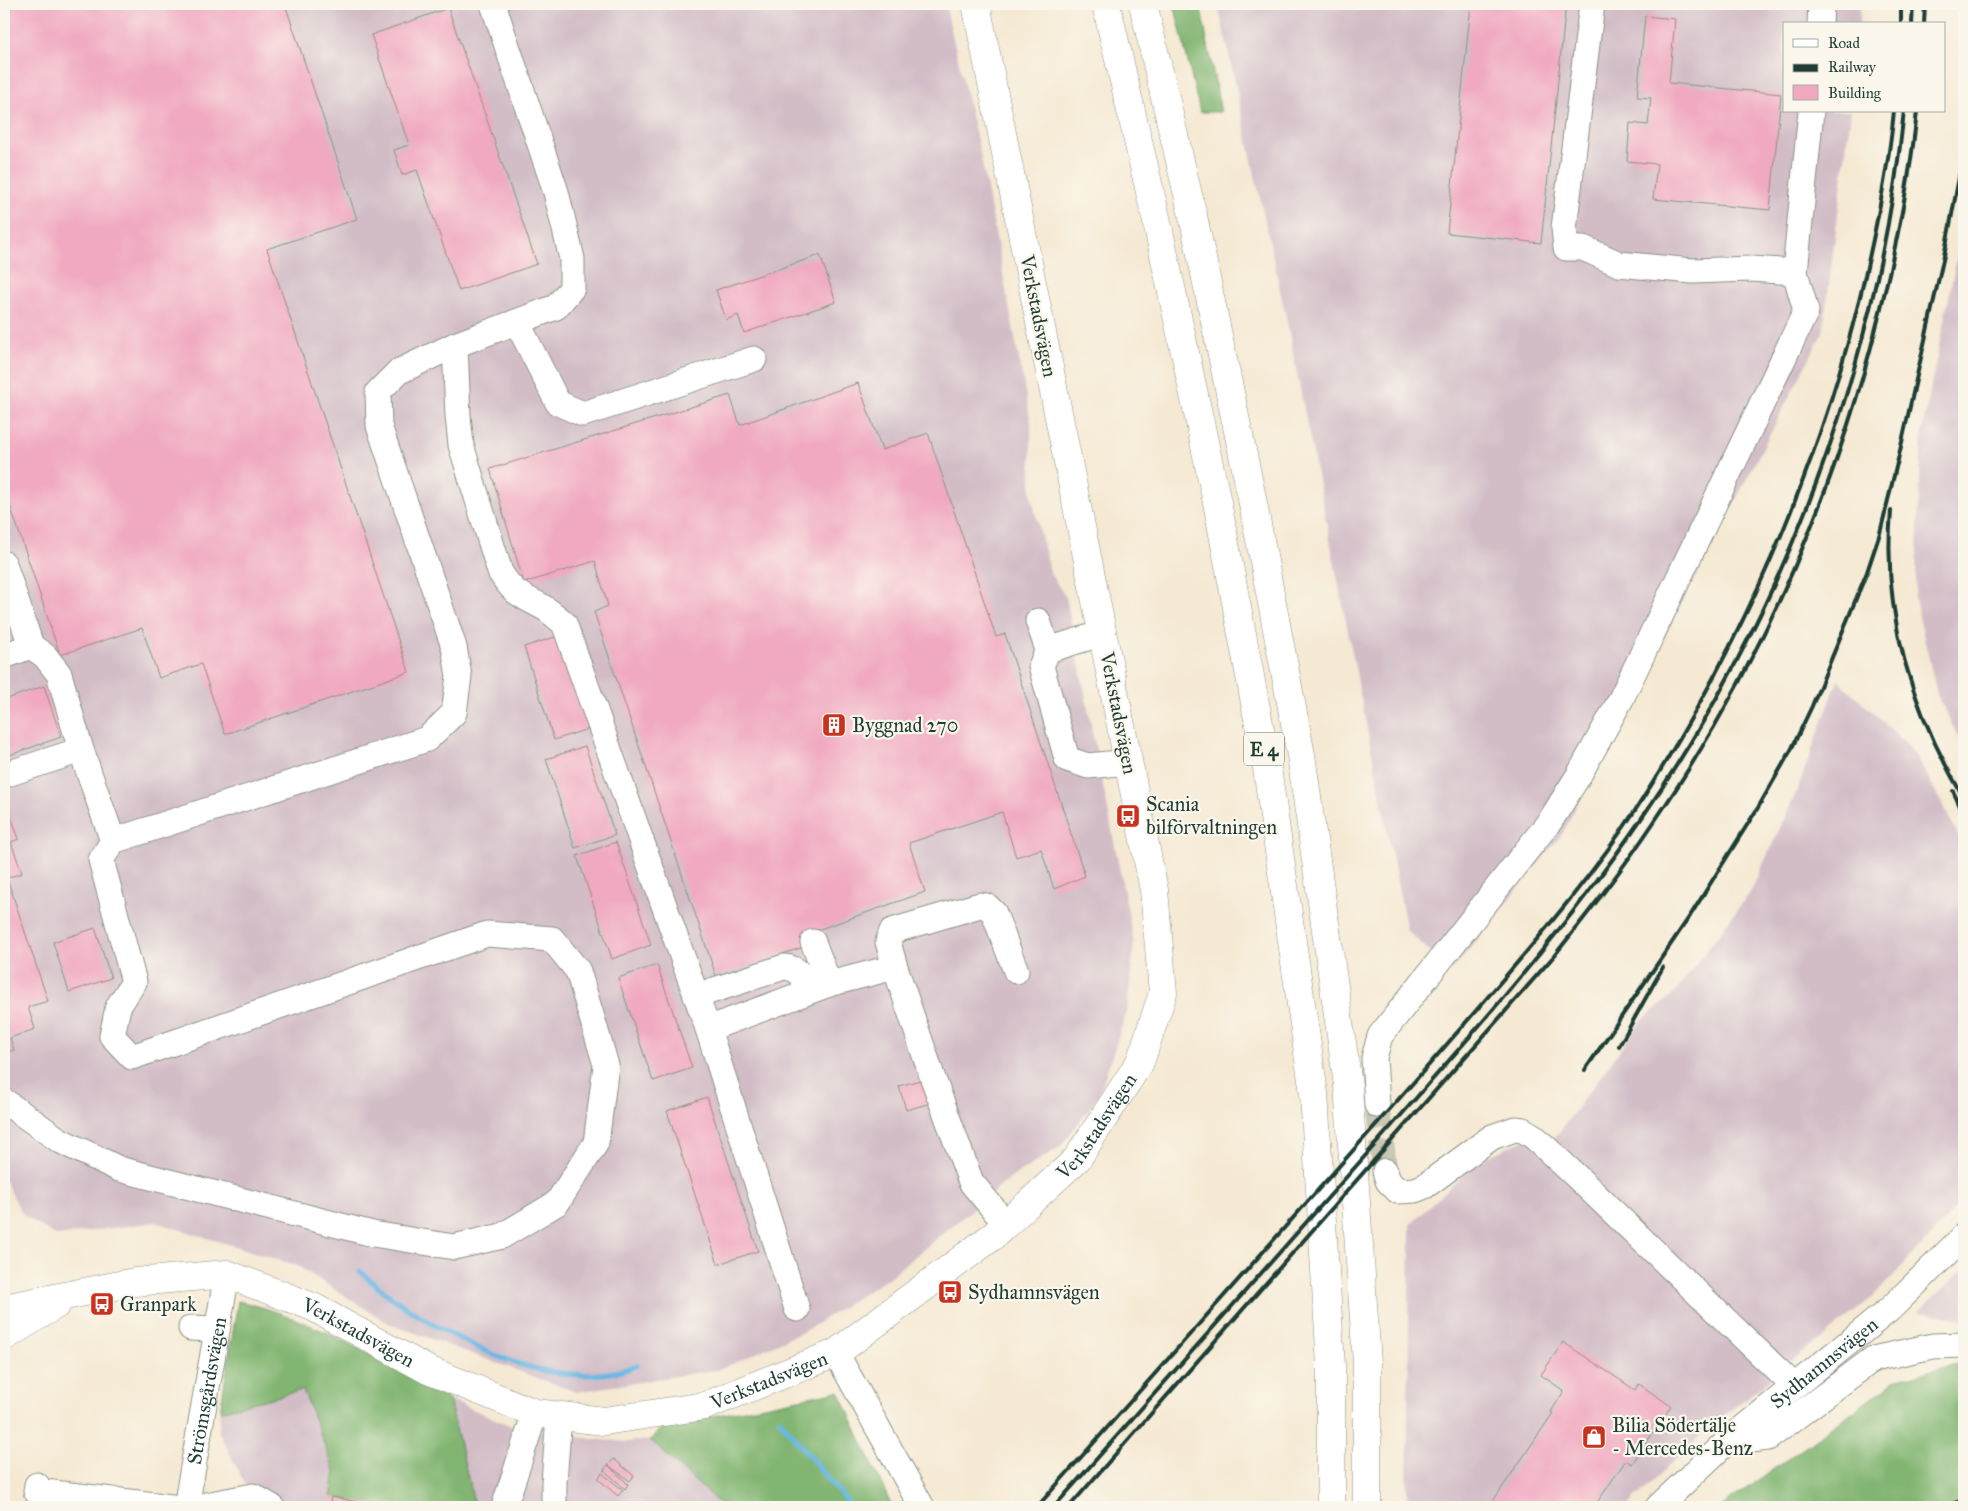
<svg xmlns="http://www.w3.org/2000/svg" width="1968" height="1511" font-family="'IM FELL Great Primer',serif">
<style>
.industrial{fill:#d2bdc7}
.forest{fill:#81b571;stroke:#507952}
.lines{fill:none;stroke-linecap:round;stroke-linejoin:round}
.stream{stroke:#69b7e3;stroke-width:5.5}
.building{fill:#f0a9c1}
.minor-tunnel{stroke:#cac7b3;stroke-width:25;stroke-dasharray:25 12;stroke-linecap:butt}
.minor-casing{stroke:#8a9384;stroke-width:27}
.major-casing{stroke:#8a9384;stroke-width:29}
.highway-casing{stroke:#8a9384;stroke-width:29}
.minor{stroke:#fff;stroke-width:25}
.major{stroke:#fff;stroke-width:28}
.highway{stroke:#fff;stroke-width:28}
.rail{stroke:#1f3d34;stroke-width:4}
.labels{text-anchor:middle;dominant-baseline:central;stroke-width:4.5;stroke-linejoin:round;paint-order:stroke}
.shield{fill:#fbf7ec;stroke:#61756b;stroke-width:1}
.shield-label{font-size:19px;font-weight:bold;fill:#1f3d34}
.street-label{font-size:20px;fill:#1f3d34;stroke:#fbf7ec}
.poi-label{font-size:20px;fill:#1f3d34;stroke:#fbf7ec;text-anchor:start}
</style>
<rect width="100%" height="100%" fill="#fbf7ec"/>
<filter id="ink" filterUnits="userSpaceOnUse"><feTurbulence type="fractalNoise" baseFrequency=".02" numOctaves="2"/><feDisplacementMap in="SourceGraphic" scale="10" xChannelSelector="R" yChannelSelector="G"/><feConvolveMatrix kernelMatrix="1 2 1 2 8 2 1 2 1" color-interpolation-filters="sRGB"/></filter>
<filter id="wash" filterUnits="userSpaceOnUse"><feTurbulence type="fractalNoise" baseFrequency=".0096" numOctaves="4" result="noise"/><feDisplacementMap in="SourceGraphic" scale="20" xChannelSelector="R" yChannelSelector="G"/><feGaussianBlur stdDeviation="1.12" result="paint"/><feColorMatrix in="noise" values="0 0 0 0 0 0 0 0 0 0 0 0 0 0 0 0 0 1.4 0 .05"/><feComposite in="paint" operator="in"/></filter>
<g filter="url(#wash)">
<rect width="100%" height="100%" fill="#f5e9d3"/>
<path class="industrial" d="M4 4H945L981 157 1031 423V495L1051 575 1066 597 1134 943 1127 1011 1098 1097 1060 1147 1012 1177 888 1278 807 1330 721 1369 576 1392 388 1323 296 1265 155 1222 56 1236 23 1215 4 1179Z
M1218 4H1860V24H1784V111H1851L1823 332 1562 834 1452 971 1407 931 1286 317Z
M1964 222V749L1937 694 1915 599 1922 431Z
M1838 680 1907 744 1923 768 1964 846V1200L1873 1297 1706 1430 1626 1507H1407L1410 1225 1477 1162 1523 1140 1554 1139 1643 1019 1673 995 1750 893 1796 793Z
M1964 1269V1319L1918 1312Z
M238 1301 265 1307 353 1346 449 1399 516 1428 592 1439 627 1442 650 1440 723 1507H280L245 1484 219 1432 220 1411Z"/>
<path class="forest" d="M1174 4H1200L1221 112H1200Z
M238 1301C314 1318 382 1362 449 1399L475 1507H387L331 1497 335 1472 303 1390 220 1411Z
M1960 1363H1964V1507H1721L1898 1379Z
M839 1391 892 1507H723L650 1440 663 1426Z"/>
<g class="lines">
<path class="stream" d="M360 1271C399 1309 476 1352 529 1367 559 1376 609 1379 637 1365
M780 1420 851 1507"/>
</g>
<g id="blocks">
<path class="building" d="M4 4H285L357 219 267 249 409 672 225 734 201 664 159 678 142 628 60 655 4 487Z
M1471 4H1566L1541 243 1447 233Z
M448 8 537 264 459 291 417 170 402 175 394 150 409 145 371 35Z
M1645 16 1675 19 1669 83 1781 94 1770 210 1653 199 1657 164 1627 161 1630 123 1648 125 1651 98 1637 97Z
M820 255 836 302 744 333 738 315 726 320 716 290Z
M858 383 882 450 928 433 996 637 1005 634 1085 876 1054 889 1041 849 1016 857 1002 812 909 843 925 892 803 935 807 946 716 976 594 612 608 606 595 561 524 583 490 469 730 395 740 425Z
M561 635 591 728 554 740 524 647Z
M44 686 61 737 4 757V700Z
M585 746 615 835 575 848 546 759Z
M8 808 19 839 11 842 22 873 7 878 48 1001 28 1007 35 1029 10 1038 14 1050 4 1053V809Z
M616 842 651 945 612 959 577 856Z
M95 928 111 978 69 992 53 942Z
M657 965 692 1068 653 1081 618 978Z
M924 1079 931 1103 906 1110 899 1086Z
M707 1097 758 1251 718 1264 667 1111Z
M1563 1342 1635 1390 1639 1384 1671 1406 1632 1464 1626 1460 1594 1507H1489L1553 1413 1551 1412 1564 1391 1541 1375Z
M614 1459 634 1476 630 1481 608 1465Z
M608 1465 628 1484 625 1489 604 1470Z
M602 1473 623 1490 618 1496 598 1479Z
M331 1497 381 1506V1507H329Z"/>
</g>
</g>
<g filter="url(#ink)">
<use href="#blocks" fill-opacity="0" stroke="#8a9384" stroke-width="1"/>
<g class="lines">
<path class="minor-tunnel" d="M1377 1105 1385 1171"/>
<defs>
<g id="minor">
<path d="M1592 4 1564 228 1566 248H1583L1619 264 1692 271 1751 269 1795 272"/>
<path d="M1820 24 1821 4"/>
<path d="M517 322 558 403 583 414 754 359"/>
<path d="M455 345 458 416 461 445 500 572C513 593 520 595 541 606 549 610 556 617 564 623L708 1029 829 984 895 967 931 1073 971 1182 1006 1224"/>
<path d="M4 564 31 646 4 656"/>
<path d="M1038 621 1048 650"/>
<path d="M1103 633 1048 650 1041 666 1067 759 1088 766 1129 762"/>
<path d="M81 750 113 841"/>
<path d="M4 775 81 750 59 674 45 656 31 646"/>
<path d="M813 942 829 984"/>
<path d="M895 967 888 942 892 931 980 905 987 906 994 913 1016 971"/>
<path d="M696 996 784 967C800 968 804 978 810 991"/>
<path d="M708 1029 797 1309"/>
<path d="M4 1101 59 1140 119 1169 373 1234 454 1247 502 1236 557 1203 596 1143 606 1065 578 971 552 939 487 934 132 1057 112 1036 118 1007 134 982 101 860 113 841 427 739 454 713 459 676 454 647 379 426 378 392 398 372 455 345 556 307 572 288V259L556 192 493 4"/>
<path d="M1377 1105 1374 1058 1380 1036 1550 821 1580 773 1621 699 1806 311 1795 272 1811 111"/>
<path d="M1385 1171 1388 1181 1398 1191 1415 1190 1425 1186 1492 1137 1515 1129 1523 1130 1533 1136 1576 1176 1794 1386"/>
<path d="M191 1328 217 1329"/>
<path d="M836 1353 922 1507"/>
<path d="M1726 1443 1768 1438 1873 1359 1933 1346 1964 1345"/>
<path d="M37 1485 36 1491 172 1507"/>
<path id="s1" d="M186 1507 227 1274"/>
<path d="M195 1507 253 1496 272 1507"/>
<path d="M509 1507 505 1504 535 1413"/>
<path d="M554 1507V1482L559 1416"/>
<path id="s2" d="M1658 1507 1733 1436 1890 1309 1964 1236"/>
</g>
<g id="major">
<path id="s3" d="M4 1308 135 1282 227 1274 313 1307 428 1370 535 1413 604 1421 705 1406 836 1353 993 1236 1077 1159 1140 1062 1163 993 1154 890 976 4"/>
<path d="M4 1337 57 1304"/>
</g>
<path id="highway" d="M1106 4 1157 222 1217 502 1266 761 1314 1094 1331 1366V1507
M1143 4 1193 216 1251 493 1301 755 1348 1085 1367 1363V1507"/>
</defs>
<use href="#minor" class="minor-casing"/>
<use href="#major" class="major-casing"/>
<use href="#highway" class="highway-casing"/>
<use href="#minor" class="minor"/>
<use href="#major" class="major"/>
<use href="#highway" class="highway"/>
<path class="rail" d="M1901 24V4
M1912 24 1913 4
M1924 24 1925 4
M1897 464 1945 251 1964 151
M1891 511C1882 614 1912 711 1964 798
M1953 791 1964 815
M1619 1046 1663 967
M1585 1070 1690 916 1759 806 1791 750 1812 706 1867 572 1880 533 1898 459
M1037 1507C1154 1375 1270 1243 1388 1111 1425 1070 1462 1027 1498 985 1547 928 1597 869 1638 806 1740 648 1816 476 1861 293 1875 234 1888 172 1894 111
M1054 1507C1157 1390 1261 1273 1365 1156 1461 1047 1559 939 1641 819 1785 611 1878 363 1904 111
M1069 1507 1554 956C1588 913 1622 870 1652 825 1763 664 1841 481 1885 291 1899 232 1911 172 1917 111
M1942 1507 1964 1500"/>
</g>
</g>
<defs>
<symbol id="building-square" viewBox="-11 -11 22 22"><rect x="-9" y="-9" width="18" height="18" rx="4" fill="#c8321e" stroke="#fbf7ec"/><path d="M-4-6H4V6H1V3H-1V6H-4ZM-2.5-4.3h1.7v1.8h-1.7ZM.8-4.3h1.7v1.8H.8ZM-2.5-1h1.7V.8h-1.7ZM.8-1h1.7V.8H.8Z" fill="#fff"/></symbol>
<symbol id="bus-square" viewBox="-11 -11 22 22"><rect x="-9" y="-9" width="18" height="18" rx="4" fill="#c8321e" stroke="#fbf7ec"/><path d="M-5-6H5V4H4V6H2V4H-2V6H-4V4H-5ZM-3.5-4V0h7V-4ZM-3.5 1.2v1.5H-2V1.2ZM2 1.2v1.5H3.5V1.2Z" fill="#fff"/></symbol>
<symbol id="shop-square" viewBox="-11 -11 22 22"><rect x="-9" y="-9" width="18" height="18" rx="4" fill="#c8321e" stroke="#fbf7ec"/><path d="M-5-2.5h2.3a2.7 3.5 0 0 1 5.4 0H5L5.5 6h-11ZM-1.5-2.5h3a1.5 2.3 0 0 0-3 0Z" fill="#fff"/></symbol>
</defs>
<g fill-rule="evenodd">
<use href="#building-square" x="820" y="711" width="28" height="28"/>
<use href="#bus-square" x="1114" y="802" width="28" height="28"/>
<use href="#bus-square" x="936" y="1278" width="28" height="28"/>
<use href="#bus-square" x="88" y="1290" width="28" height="28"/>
<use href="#shop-square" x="1580" y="1423" width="28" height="28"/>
</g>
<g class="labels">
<rect class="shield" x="1244" y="732.5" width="40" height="33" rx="4"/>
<g class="shield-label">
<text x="1264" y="749">E 4</text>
</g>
<g class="street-label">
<text transform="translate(1039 316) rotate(79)">Verkstadsvägen</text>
<text transform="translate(1119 713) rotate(79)">Verkstadsvägen</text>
<text stroke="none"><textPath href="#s3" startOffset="1225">Verkstadsvägen</textPath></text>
<text stroke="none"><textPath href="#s3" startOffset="370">Verkstadsvägen</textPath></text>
<text stroke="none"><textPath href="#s2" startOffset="220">Sydhamnsvägen</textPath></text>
<text stroke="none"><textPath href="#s3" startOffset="805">Verkstadsvägen</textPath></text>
<text stroke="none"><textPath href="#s1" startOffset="118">Strömsgårdsvägen</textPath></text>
</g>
<g class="poi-label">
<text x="852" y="725">Byggnad 270</text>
<text x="1146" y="804">Scania<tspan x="1146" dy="23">bilförvaltningen</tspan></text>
<text x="968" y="1292">Sydhamnsvägen</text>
<text x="120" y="1304">Granpark</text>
<text x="1612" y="1425">Bilia Södertälje<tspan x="1612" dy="23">- Mercedes-Benz</tspan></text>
</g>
</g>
<rect width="1968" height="1511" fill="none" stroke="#fbf7ec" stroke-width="20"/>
<rect x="1783" y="22" width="162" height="90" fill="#fbf7ec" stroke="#a3ada2"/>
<rect x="1793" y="39" width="25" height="8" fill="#ffffff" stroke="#a3ada2"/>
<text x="1828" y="48" font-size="15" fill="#1f3d34">Road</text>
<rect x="1793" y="64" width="25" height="8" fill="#1f3d34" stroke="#a3ada2"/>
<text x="1828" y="72" font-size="15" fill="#1f3d34">Railway</text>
<rect x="1793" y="85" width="25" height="15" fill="#f0a9c1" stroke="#a3ada2"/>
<text x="1828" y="98" font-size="15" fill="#1f3d34">Building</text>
</svg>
